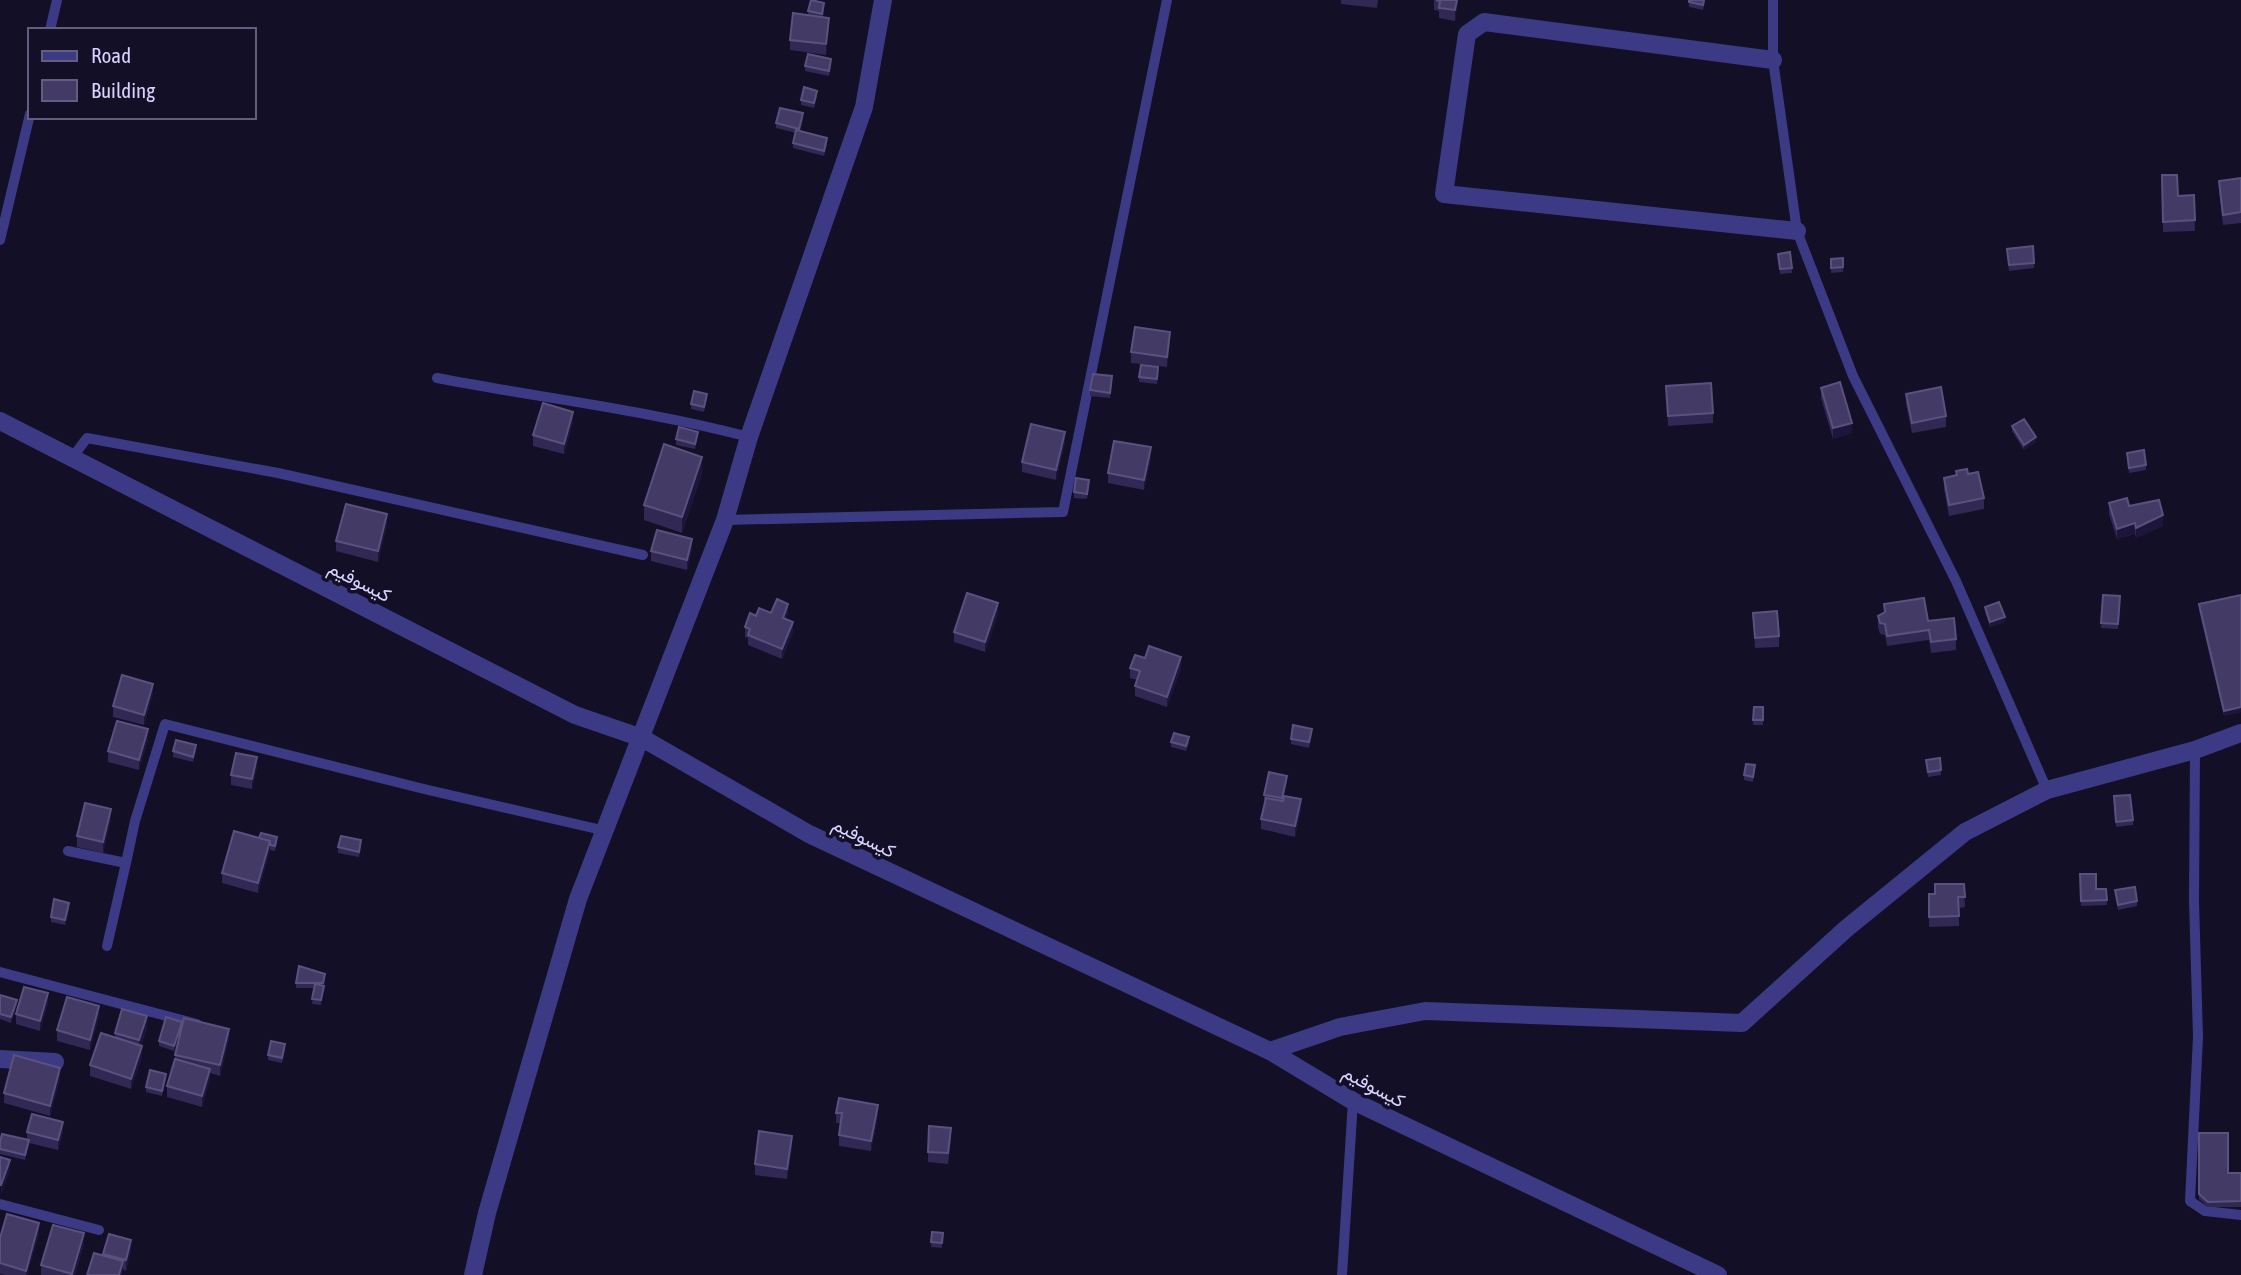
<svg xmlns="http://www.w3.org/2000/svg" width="2241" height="1275" font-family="'Asap Condensed',Vazirmatn,sans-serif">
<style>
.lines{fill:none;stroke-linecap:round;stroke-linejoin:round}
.service{stroke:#3d3a85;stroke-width:10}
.minor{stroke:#3d3a85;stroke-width:18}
.tertiary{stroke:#3d3a85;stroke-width:18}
.wall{fill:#312854}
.shaded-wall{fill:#1d163a}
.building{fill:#433a66;stroke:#5a527e;stroke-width:2}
.labels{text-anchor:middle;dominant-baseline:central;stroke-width:7;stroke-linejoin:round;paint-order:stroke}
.street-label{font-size:19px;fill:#d9d4ff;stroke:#130f26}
</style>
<rect width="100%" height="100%" fill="#130f26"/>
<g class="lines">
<path class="service" d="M1773 0V60L1797 231 1853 376 1956 581 2047 790
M50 30 57 0
M0 240 30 114
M437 378C541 398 647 410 749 437
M72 458 87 438 278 473 643 555
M725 520 1063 512 1167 0
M2195 750 2194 901 2198 1037 2190 1201 2205 1211 2241 1215
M68 851 126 863 135 821 165 724 424 789 606 831
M107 946 126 863
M0 972 197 1024
M0 1204 99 1230
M1342 1275 1353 1101"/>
<path class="minor" d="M1773 60 1484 22 1467 34 1444 194 1797 231
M1270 1051 1340 1027 1425 1011 1742 1023 1847 928 1965 832 2047 790 2195 750 2241 733
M0 1059 55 1062
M473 1275 487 1213 578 899 725 520 749 437 864 107 883 0"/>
<path class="tertiary" d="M0 421 575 715 642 738 809 834 1270 1051 1353 1101 1718 1275"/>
</g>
<path class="wall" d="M1341 0H1378L1377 8 1341 4Z
M1434 0H1458L1455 21 1439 18V11L1434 10Z
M1689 0H1705L1703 10 1689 7Z
M824 9 823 17 829 28 826 55 790 50V40L808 15V11Z
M831 64 829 76 805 71V66Z
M817 96 814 108 801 105V100Z
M803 119 800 131 827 144 824 156 793 148V143L796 133 776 128V123Z
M2162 175 2178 196 2194 195 2195 231 2163 232Z
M2241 178V223L2223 225 2219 191V181Z
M1778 254 1792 268V273L1780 274Z
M2007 254 2034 263V268L2009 271Z
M1843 258V272L1831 273V259Z
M1170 342 1167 367 1131 363V352Z
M1158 372 1157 384 1139 382V377Z
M1112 382 1110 398 1090 396V390Z
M1666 386 1713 413V423L1668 426Z
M1821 388 1852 433 1833 439 1821 398Z
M1906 394 1946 416V427L1912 433 1906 404Z
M707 399 704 412 691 409V404Z
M573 422 564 454 533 446V435Z
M2012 426 2036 442 2024 450 2012 431Z
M698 437 695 449 676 445V439Z
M1065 442 1056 480 1022 472V462Z
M2127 453 2146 465V470L2129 473Z
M1151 458 1144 490 1108 483V473Z
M1956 471 1968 474 1984 498V509L1949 516 1944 489V478L1956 476Z
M702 473 682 533 644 520V505Z
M1089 485 1087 499 1074 498V492Z
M2109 503 2129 506 2163 526 2136 538 2135 534 2117 539 2109 514Z
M387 525 378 562 336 551V541Z
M692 549 687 570 651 561V551Z
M2103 595 2120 596 2118 629 2101 628Z
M2241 595V712L2224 716 2199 610V604Z
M1884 604 1928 621 1956 639V650L1931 653 1929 640 1887 646 1885 635 1880 634 1878 627V616L1884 613Z
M1985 607 2005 622 1990 627 1985 612Z
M771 613 788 614 786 619 793 632 782 659 748 645V638L745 637V627L756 616Z
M1753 613 1779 636V647L1755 648Z
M998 614 985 652 954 642V632Z
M1130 668H1181L1167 707 1135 696V686L1137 680 1130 678Z
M153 694 144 725 113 717V706Z
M1754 707H1763V725H1753Z
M1312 734 1309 748 1291 744V739Z
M148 740 139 770 108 762V751Z
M1171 742H1189L1186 751 1171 747Z
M196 750 193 762 173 757V751Z
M1926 760 1941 770V775L1928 777Z
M257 767 252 789 231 785V775Z
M1755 770 1753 782 1744 780V775Z
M1287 781 1283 801 1301 809 1295 837 1261 829V819L1265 800H1264V795Z
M2114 796 2133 820V825L2116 827Z
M111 819 103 853 77 847V836Z
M259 838 277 842 275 851 270 850 258 893 222 883V873Z
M361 845 359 857 338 853V847Z
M2080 874 2096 889H2106L2107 905 2081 906Z
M1964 884 1965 907 1959 908V926L1929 927V894H1935Z
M2115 890 2137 901V906L2118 910Z
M69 908 65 925 51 922V917Z
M325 979 321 1005 312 1004 314 988H296V983Z
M0 995 17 1005 11 1023 0 1019Z
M48 1003 40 1031 16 1024V1014Z
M99 1016 90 1050 57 1041V1030Z
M182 1022 174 1051 159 1046V1041Z
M147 1027 141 1046 142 1057 131 1089 90 1076V1065L115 1038V1033Z
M229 1039 220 1076 210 1073V1079L202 1107 167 1097V1086L175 1059V1055Z
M285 1049 282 1063 268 1060V1055Z
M60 1078 50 1116 4 1103V1093Z
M166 1079 162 1096 146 1092V1087Z
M836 1113 878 1116 871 1151 839 1146V1135L841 1123H836Z
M27 1132H63L58 1150 29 1143 25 1160 0 1154V1142L27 1140Z
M2199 1133 2228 1173H2241V1207H2208L2199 1199Z
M951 1138 948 1164 928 1162V1152Z
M792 1147 787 1179 755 1175V1164Z
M932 1232 943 1233 942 1248 931 1247Z
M39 1234 27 1275H5L0 1274V1238Z
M84 1244 75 1275H41V1265Z
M131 1250 126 1271 103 1256V1254Z"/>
<path class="shaded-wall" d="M1457 0H1458L1455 21V10Z
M829 18V28L826 55V44Z
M1170 332V342L1167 367V357Z
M573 412V422L564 454V444Z
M1852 423V433L1833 439V428Z
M1065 432V442L1056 480V470Z
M2036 437V442L2024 450V445Z
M1151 447V458L1144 490V480Z
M702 457V473L682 533V517Z
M387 514V525L378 562V551Z
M2163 515V526L2136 538V528Z
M2135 523V534L2117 539V529Z
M692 539V549L687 570V560Z
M998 603V614L985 652V642Z
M788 604V614L783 628V618Z
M2005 617V622L1990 627V622Z
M793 622V632L782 659V649Z
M1181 657V668L1167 707V697Z
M153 684V694L144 725V715Z
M2241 707V712L2224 716V711Z
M148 729V740L139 770V760Z
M257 757V767L252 789V779Z
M1301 799V809L1295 837V826Z
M111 809V819L103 853V842Z
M270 841V852L258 893V883Z
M48 993V1003L40 1031V1021Z
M17 1000V1005L11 1023V1017Z
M99 1006V1016L90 1050V1040Z
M147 1016V1027L139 1051V1040Z
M182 1022V1027L174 1051V1046Z
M229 1029V1039L220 1076V1065Z
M142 1046V1057L131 1089V1079Z
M60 1068V1078L50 1116V1106Z
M210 1069V1079L202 1107V1096Z
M878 1105V1116L871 1151V1141Z
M63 1122V1132L58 1150V1140Z
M792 1136V1147L787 1179V1169Z
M10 1160V1171L1 1195V1185Z
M39 1223V1234L27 1275H26V1271Z
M84 1233V1244L75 1275H72Z
M131 1240V1250L126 1271V1260Z
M123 1261V1272L122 1275H119Z"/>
<path class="building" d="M811 0 824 3 822 14 808 11Z
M1436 0H1457L1455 10 1439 8 1440 1Z
M1689 0H1704L1703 5 1689 2Z
M793 13 829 18 826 44 790 40Z
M808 54 831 59 829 71 805 66Z
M804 87 817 91 814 103 801 100Z
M780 108 803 113 799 129 776 123Z
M796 130 827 138 824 151 793 143Z
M2162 175H2177L2178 196 2194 195 2195 220 2163 222Z
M2241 178V212L2223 215 2219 181Z
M2033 246 2034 263 2009 265 2007 249Z
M1790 252 1792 268 1780 269 1778 254Z
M1843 258V267L1831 268V259Z
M1135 327 1170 332 1167 357 1131 352Z
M1141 365 1158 367 1157 379 1139 377Z
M1093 374 1112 376 1110 393 1090 390Z
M1840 382 1852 423 1833 428 1821 388Z
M1711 383 1713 413 1668 416 1666 386Z
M1941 387 1946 416 1912 423 1906 394Z
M694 391 707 394 704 407 691 404Z
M543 403 573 412 564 444 533 435Z
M2024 419 2036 437 2024 445 2012 426Z
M1031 424 1065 432 1056 470 1022 462Z
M679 427 698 432 695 444 676 439Z
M1114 441 1151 447 1144 480 1108 473Z
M664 444 702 457 682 517 644 505Z
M2144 450 2146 465 2129 468 2127 453Z
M1967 469 1968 474 1978 472 1984 498 1949 505 1944 478 1957 475 1956 471Z
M1076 478 1089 480 1087 494 1074 492Z
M2127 498 2129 506 2159 500 2163 515 2136 528 2135 523 2117 529 2109 503Z
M346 504 387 514 378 551 336 541Z
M657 530 692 539 687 560 651 551Z
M967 593 998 603 985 642 954 632Z
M2103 595 2120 596 2118 624 2101 623Z
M2241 595V707L2224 711 2199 604Z
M1924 598 1928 621 1954 618 1956 639 1931 642 1929 630 1887 636 1885 624 1880 623 1878 616 1885 612 1884 604Z
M777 599 788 604 783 618 793 622 782 649 748 635 750 629 745 627 750 613 756 616 759 608 771 613Z
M1999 602 2005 617 1990 622 1985 607Z
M1777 611 1779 636 1755 638 1753 613Z
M1149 646 1181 657 1167 697 1135 686 1140 671 1130 668 1135 655 1145 658Z
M122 675 153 684 144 715 113 706Z
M1754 707H1763V720H1753Z
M117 721 148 729 139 760 108 751Z
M1293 725 1312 729 1309 742 1291 739Z
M1174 733 1189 737 1186 746 1171 742Z
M176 740 196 745 193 757 173 751Z
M236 753 257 757 252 779 231 775Z
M1940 758 1941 770 1928 772 1926 760Z
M1746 764 1755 765 1753 777 1744 775Z
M1269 772 1287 776 1282 798 1264 795Z
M2130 795 2133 820 2116 822 2114 796Z
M1284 796 1301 799 1295 826 1261 819 1266 798 1283 801Z
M85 803 111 809 103 842 77 836Z
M234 831 270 841 258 883 222 873Z
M261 833 277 837 275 846 270 845V841L259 838Z
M341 836 361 840 359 852 338 847Z
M2080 874H2096V889H2106L2107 900 2081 901Z
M1935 884H1964L1965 897H1958L1959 916 1929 917V894H1935Z
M2135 887 2137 901 2118 905 2115 890Z
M54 899 69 903 65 920 51 917Z
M299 966 325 974 323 983H296Z
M315 984 324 986 321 1000 312 999Z
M24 987 48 993 40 1021 16 1014Z
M0 995 17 1000 11 1017 0 1014Z
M67 997 99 1006 90 1040 57 1030Z
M122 1009 147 1016 139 1040 115 1033Z
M166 1017 182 1022 174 1046 159 1041Z
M184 1018 229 1029 220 1065 175 1055Z
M101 1033 142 1046 131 1079 90 1065Z
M271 1041 285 1044 282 1058 268 1055Z
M14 1055 60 1068 50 1106 4 1093Z
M175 1059 210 1069 202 1096 167 1086Z
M150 1070 166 1074 162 1091 146 1087Z
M839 1098 878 1105 871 1141 839 1135 842 1113H836Z
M32 1114 63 1122 58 1140 27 1132Z
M929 1126 951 1128 948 1153 928 1152Z
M759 1131 792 1136 787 1169 755 1164Z
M2199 1133H2228V1173H2241V1201L2208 1202 2199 1194Z
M2 1134 29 1140 25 1155 0 1149V1142Z
M0 1157 10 1160 1 1185H0Z
M7 1214 39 1223 26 1271 0 1263V1238Z
M53 1225 84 1233 72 1274 41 1265Z
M932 1232 943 1233 942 1243 931 1242Z
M109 1234 131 1240 126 1260 103 1254Z
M94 1253 123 1261 119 1275H87Z"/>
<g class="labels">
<g class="street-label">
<text transform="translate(360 581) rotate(27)">كيسوفيم</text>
<text transform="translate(864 837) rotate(26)">كيسوفيم</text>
<text transform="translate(1374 1086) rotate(28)">كيسوفيم</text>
</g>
</g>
<rect x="28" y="28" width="228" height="91" fill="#130f26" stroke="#625e7d" stroke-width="2"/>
<rect x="42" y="51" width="35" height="10" fill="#3d3a85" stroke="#625e7d" stroke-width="2"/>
<text x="91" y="63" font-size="21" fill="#d9d4ff">Road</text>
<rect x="42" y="80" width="35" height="21" fill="#433a66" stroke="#625e7d" stroke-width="2"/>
<text x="91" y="98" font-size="21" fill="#d9d4ff">Building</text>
</svg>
